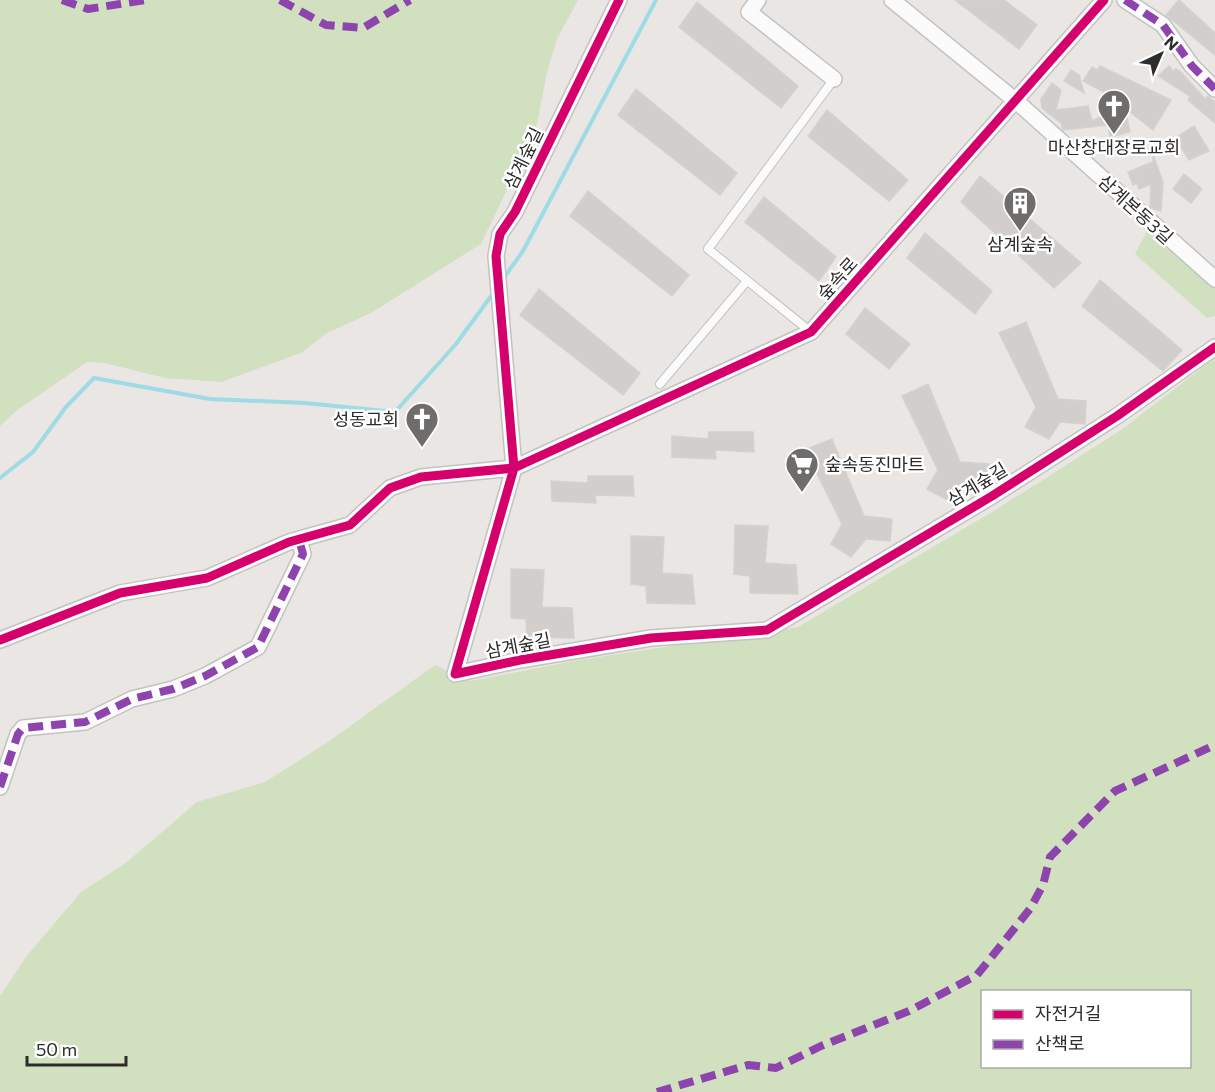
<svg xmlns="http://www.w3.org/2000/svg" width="1215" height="1092" font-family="Commissioner,'Noto Sans KR',sans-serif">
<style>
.green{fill:#d1e1bf;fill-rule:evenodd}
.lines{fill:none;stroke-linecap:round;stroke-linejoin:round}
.stream{stroke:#9edbe4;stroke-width:4}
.building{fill:#d1cecc;stroke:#d4d2cf;stroke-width:1.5}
.lane-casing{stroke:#c4c3c3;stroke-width:10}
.street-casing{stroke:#c4c3c3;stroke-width:18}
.lane{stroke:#fcfbfb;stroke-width:8}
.street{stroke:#fcfbfb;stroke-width:15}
.quiet{stroke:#8e44ad;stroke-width:8;stroke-dasharray:15 8;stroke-linecap:butt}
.cycleway-casing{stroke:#fff;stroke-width:13}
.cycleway{stroke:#d6006c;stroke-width:9}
.labels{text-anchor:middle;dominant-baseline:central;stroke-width:5;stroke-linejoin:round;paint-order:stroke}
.poi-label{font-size:18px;fill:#2c2c2c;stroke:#fff}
.street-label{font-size:18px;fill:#2c2c2c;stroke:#fff}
</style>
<rect width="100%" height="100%" fill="#e9e6e3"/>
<path class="green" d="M0 0H578L557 39 547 72 536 129 481 244 371 313 327 333 301 353 221 382 165 378 105 363 87 362 16 411 0 426Z
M1149 227 1215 284V316L1207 318 1135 254Z
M1215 358V1092H0V996L26 957 81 892 127 862 197 802 265 782 328 742 435 665 470 681 579 660 798 627 997 509 1121 430ZM982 992H1190V1066H982Z"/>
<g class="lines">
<path class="stream" d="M503 279 523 251 656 0
M0 478 33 452 66 407 94 378 210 399 305 403 395 412 456 344 494 292"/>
</g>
<path class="building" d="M955 0H1004L1037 25 1019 49Z
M1179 0 1215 33V55L1166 15Z
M697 2 798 86 781 108 679 27Z
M1100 66 1171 100 1153 130 1125 108 1130 132 1110 137 1108 125 1063 130 1061 123 1042 108 1041 99 1052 83 1061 90 1056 110 1088 106 1092 121 1126 104 1083 81 1092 67 1098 70Z
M1169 66 1173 71 1176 69 1181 72 1205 99 1208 96 1215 102V123L1188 100 1190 96 1158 76Z
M1071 70 1079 75 1084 93 1064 81Z
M636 89 737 173 720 195 618 115Z
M827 110 908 180 889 201 808 136Z
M1194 126 1209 151 1189 160 1175 138Z
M1153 155 1163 182 1161 211 1150 208 1151 184 1139 189 1137 183 1133 185 1128 172 1153 162Z
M1184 174 1202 189 1191 203 1173 189Z
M980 176 1081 263 1054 288 961 202Z
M588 191 689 275 672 296 570 216Z
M764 197 836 257 819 281 745 222Z
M925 233 992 291 975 314 907 258Z
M1100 280 1182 350 1163 371 1082 306Z
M539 289 640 373 623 395 520 315Z
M865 308 910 344 889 369 846 334Z
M1026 322 1058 399 1086 401 1085 424 1060 422 1049 439 1025 427 1036 407 999 333Z
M928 384 960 462 989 464 987 486 962 485 951 502 927 489 938 470 902 396Z
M709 432H753L754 452 715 450 716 459 672 457V436L708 439Z
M832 439 864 516 892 519 890 541 866 539 851 557 831 544 842 524 805 450Z
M588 476H633L634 496 595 495 596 503 552 501 551 481 588 483Z
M735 525 768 526 765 563 796 565 798 594 750 593V576L734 574Z
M631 536 664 537 662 573 692 575 695 604 647 603 646 586 631 584Z
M511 569 544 570 542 607 572 608 574 638 527 637 526 619 511 618Z"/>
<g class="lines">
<defs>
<path id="lane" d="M811 332 708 249 834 79
M660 384 747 281"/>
<path id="street" d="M619 0 515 212 500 234 496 256 514 468 455 674 520 660 651 638 767 630 992 496 1117 416 1215 347
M758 0 749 12 834 79
M892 0 1016 101 1215 279
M1125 0 1163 25 1192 66 1215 89
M0 640 120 593 207 578 289 542 350 525 390 488 421 477 514 468 811 332 1104 0
M0 787 18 734 23 728 85 722 132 699 173 689 205 676 258 647 303 554 299 540"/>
</defs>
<use href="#lane" class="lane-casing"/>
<use href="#street" class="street-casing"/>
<use href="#lane" class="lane"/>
<use href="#street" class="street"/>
<path class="quiet" d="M62 0 88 9 146 0
M280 0 326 25 363 28 410 0
M1125 0 1163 25 1192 66 1215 89
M0 787 18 734 23 728 85 722 132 699 173 689 205 676 258 647 303 554 299 540
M657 1092 748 1065 776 1068 821 1046 909 1011 977 975 1030 909 1043 885 1050 857 1115 791 1215 745"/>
<defs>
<path id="cycleway" d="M619 0 515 212 500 234 496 256 514 468 455 674 520 660 651 638 767 630 992 496 1117 416 1215 347
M0 640 120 593 207 578 289 542 350 525 390 488 421 477 514 468 811 332 1104 0"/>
</defs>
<use href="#cycleway" class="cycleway-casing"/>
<use href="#cycleway" class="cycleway"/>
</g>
<defs>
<symbol id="church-pin" viewBox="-11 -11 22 30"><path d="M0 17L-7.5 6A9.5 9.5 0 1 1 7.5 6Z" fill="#6e6d6c" stroke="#fff"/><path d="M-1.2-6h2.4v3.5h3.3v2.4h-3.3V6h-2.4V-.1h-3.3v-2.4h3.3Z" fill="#fff"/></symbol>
<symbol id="building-pin" viewBox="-11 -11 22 30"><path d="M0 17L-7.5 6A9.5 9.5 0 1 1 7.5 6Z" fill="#6e6d6c" stroke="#fff"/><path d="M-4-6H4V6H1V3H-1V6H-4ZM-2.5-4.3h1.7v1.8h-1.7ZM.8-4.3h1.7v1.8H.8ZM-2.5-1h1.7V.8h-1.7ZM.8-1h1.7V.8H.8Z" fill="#fff"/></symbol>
<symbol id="supermarket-pin" viewBox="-11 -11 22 30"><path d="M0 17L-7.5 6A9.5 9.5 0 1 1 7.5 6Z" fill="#6e6d6c" stroke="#fff"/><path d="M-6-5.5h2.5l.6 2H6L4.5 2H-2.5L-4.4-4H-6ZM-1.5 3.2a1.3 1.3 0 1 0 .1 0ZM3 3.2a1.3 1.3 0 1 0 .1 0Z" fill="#fff"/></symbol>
</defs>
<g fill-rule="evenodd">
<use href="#church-pin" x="1095" y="87" width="38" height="52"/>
<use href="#building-pin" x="1001" y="184" width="38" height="52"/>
<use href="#church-pin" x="403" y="400" width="38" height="52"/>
<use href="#supermarket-pin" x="783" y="445" width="38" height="52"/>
</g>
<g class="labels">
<g class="poi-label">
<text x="1114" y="147">마산창대장로교회</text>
<text x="1020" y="244">삼계숲속</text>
<text x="399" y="419" text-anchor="end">성동교회</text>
<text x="825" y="464" text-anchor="start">숲속동진마트</text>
</g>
<g class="street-label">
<text transform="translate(523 158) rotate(-64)">삼계숲길</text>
<text transform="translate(1136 209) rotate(42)">삼계본동3길</text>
<text transform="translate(837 278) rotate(-48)">숲속로</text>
<text transform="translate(977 484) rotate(-31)">삼계숲길</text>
<text transform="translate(518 645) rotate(-11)">삼계숲길</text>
</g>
</g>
<rect x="981" y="990" width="210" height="78" fill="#ffffff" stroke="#ababab" stroke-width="1.5"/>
<rect x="993" y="1010" width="30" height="9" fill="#d6006c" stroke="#ababab" stroke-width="1.5"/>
<text x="1035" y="1020" font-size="18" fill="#2c2c2c">자전거길</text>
<rect x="993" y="1040" width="30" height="9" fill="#8e44ad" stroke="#ababab" stroke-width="1.5"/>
<text x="1035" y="1050" font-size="18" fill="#2c2c2c">산책로</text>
<g transform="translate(1161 54) rotate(44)" stroke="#ffffff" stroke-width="4.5" paint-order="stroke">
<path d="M0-4.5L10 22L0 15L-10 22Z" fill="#2c2c2c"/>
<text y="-9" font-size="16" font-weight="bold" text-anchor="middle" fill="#2c2c2c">N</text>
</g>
<path d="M27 1056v9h99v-9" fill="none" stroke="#2c2c2c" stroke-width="3"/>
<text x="36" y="1056" font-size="18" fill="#2c2c2c" stroke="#ffffff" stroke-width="4.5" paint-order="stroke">50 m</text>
</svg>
